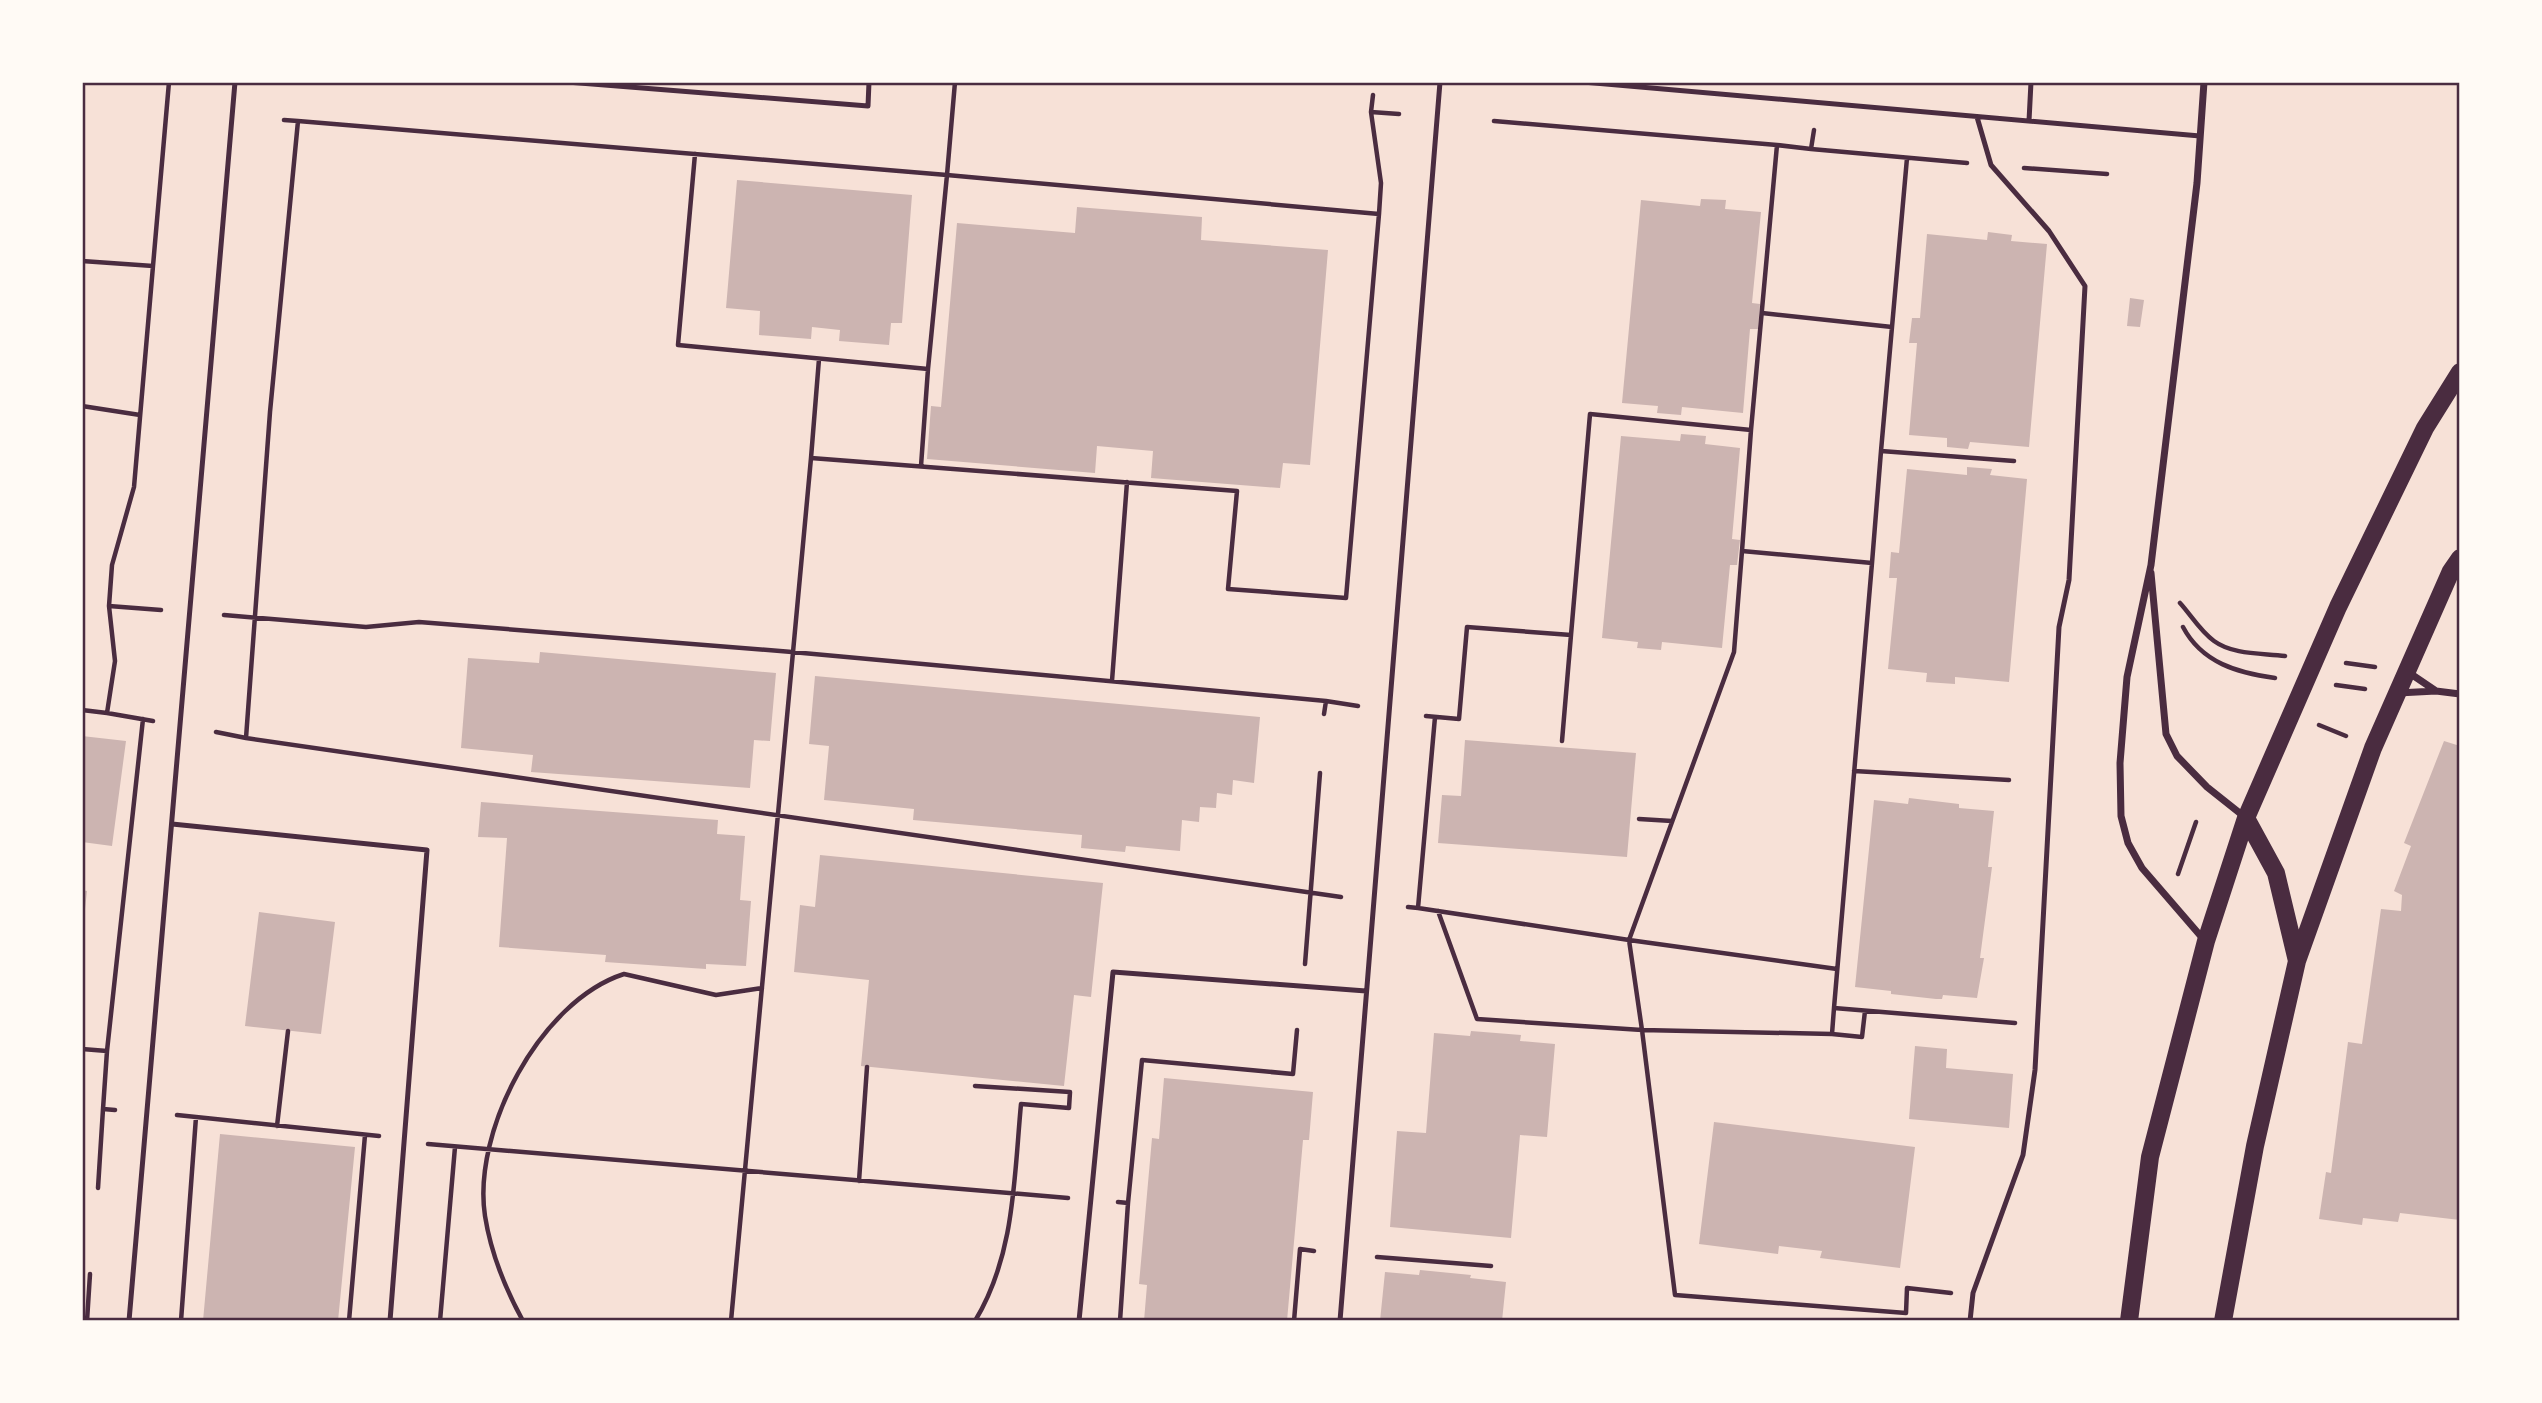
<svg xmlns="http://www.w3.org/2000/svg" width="2542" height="1403" font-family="'Fira Sans Condensed',sans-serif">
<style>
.building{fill:#ccb4b1}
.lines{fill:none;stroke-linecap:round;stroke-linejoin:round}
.path{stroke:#4a2c40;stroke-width:4.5}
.service{stroke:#4a2c40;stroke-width:5}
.minor{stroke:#4a2c40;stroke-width:7}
.primary{stroke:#4a2c40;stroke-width:18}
.neatline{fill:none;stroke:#4a2c40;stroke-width:2.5}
</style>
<rect width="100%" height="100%" fill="#f7e1d7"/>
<path class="building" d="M737 180 912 195 902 323H891L889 345 839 341 840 330 812 327 811 339 759 335 760 311 726 308Z
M1701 199 1726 200 1725 209 1761 212 1752 303 1760 304 1758 329H1750L1743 413 1682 407 1681 415 1657 413 1658 406 1622 403 1641 200 1700 206Z
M1077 207 1202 217 1201 240 1328 250 1310 465 1283 463 1280 488 1151 478 1153 451 1097 446 1095 473 927 459 931 406 941 407 957 223 1075 233Z
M1988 232 2012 235 2011 241 2047 244 2029 447 1970 442 1968 449 1947 447V438L1909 435 1917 343H1909L1912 318H1920L1927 234 1987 240Z
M2130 298 2144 300 2140 327 2127 326Z
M1681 434 1706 436 1705 444 1740 448 1732 539 1740 540 1737 565H1730L1722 648 1662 642 1661 650 1637 648 1638 642 1602 638 1621 436 1680 441Z
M1967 467 1992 469 1990 475 2027 479 2009 682 1955 677V684L1926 682 1927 673 1888 669 1897 578H1889L1891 552 1899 553 1907 469 1967 475Z
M540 652 776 673 770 741 754 740 750 788 531 772 533 755 461 748 468 658 539 663Z
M815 676 1260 717 1254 783 1233 780 1232 795 1217 793 1216 808 1200 807 1199 822 1182 820 1180 851 1126 846 1125 852 1081 848 1082 835 913 820 914 809 824 800 829 746 809 744Z
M82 736 126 741 112 846 82 842Z
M1465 740 1636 753 1627 857 1438 843 1442 795 1461 796Z
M2444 741 2460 746V1220L2400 1213 2398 1222 2363 1218 2362 1225 2319 1219 2326 1172 2331 1173 2348 1042 2362 1044 2381 909 2401 911 2402 895 2394 891 2411 846 2404 843Z
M1909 798 1959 804V808L1994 811 1988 867H1992L1980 958H1984L1977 998 1943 995 1942 999H1936L1891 994V991L1855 987 1874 800 1908 804Z
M481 802 718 820 717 834 745 836 740 900 751 901 746 966 706 964V969L605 962 606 955 499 947 507 838 478 837Z
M820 855 1103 883 1091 997 1074 995 1064 1086 861 1066 869 980 794 972 800 905 815 907Z
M82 890 87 891 84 918H82Z
M259 912 335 922 321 1034 245 1026Z
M1471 1031 1521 1035 1520 1041 1555 1044 1547 1137 1520 1135 1511 1238 1390 1227 1397 1131 1426 1133 1434 1033 1470 1036Z
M1915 1046 1947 1049 1946 1068 2013 1074 2009 1128 1909 1119Z
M1164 1078 1313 1092 1309 1140H1303L1287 1321H1144L1147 1285 1139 1284 1152 1138 1159 1139Z
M1714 1122 1915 1147 1900 1268 1820 1258 1822 1251 1779 1246 1778 1254 1699 1244Z
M220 1134 355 1147 338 1321H203Z
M1420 1270 1471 1275 1470 1278 1506 1282 1502 1321H1380L1385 1272 1419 1275Z"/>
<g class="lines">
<path class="path" d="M1373 95 1371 112 1399 114
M284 120 298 121
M1494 121 1777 145
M1811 149 1967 163
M695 154 678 345 928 369 947 175 1379 214 1381 183 1371 112
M1907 158 1881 451 2014 461
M2024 168 2107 174
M82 261 153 266 169 82
M153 266 134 487 112 565 109 606 161 610
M1762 313 1892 327
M819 359 811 458 1237 491 1228 589 1346 598 1379 214
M82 406 140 415
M1751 430 1742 551 1872 563 1881 451
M921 466 928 369
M1742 551 1734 652 1629 940 1837 969
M1872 563 1834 1008 2015 1023
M2180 603C2191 615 2200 631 2214 641 2233 655 2262 653 2285 656
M109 606 115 661 107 713 153 721
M224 615 366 627 419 622 792 652 1326 701 1358 706
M2183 627C2202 663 2238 673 2275 678
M1571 635 1590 414 1751 430 1777 145 1811 149 1814 130
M2346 663 2375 667
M1112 681 1127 482
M2336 685 2365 689
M82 710 107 713
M1324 714 1326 701
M1426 716 1459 719 1467 627 1571 635 1562 741
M2319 725 2346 736
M216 732 246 738 270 412 298 121 947 175 955 82
M246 738 1341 897
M1854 771 2009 780
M1639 819 1672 821
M2178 874 2196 822
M1408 907 1418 908 1435 717
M1418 908 1629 940 1642 1030 1477 1019 1438 911
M1305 964 1320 773
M1834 1008 1832 1034 1862 1037 1865 1011
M1832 1034 1642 1030 1675 1295 1906 1313 1907 1288 1951 1293
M82 1049 107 1051 143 719
M107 1051 103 1109 115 1110
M975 1086 1070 1092 1069 1108 1021 1104C1014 1178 1015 1255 975 1321
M177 1115 379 1136
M277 1126 288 1031
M428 1144 1068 1198
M859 1181 867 1067
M98 1188 103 1109
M1118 1202 1128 1203 1142 1060 1293 1074 1297 1030
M1377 1257 1491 1266
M87 1321 90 1274
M181 1321 196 1117
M349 1321 365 1135
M440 1321 455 1147
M523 1321C505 1288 491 1254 485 1216 472 1131 540 1001 624 974L716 995 762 988
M731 1321 811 458
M1120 1321 1128 1203
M1294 1321 1300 1249 1314 1251"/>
<path class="service" d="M567 82 868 106 869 82
M1583 82 2200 136
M2029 121 2031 82
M172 824 427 850 390 1321
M129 1321 235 82
M1079 1321 1113 972 1366 991
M1340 1321 1440 82
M1970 1321 1973 1293 2023 1155 2035 1070 2059 627 2069 580 2085 286 2049 231 1991 165 1977 117"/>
<path class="minor" d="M2204 82 2197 183 2151 565 2127 677 2120 763 2121 816 2128 843 2142 868 2205 941
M2151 573 2166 734 2177 756 2207 787 2246 818
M2408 672 2436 691
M2398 693 2436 691 2460 694"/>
<path class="primary" d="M2246 818 2276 873 2297 961
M2129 1321 2150 1157 2206 941 2246 818 2338 607 2425 428 2460 372
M2223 1321 2255 1146 2297 961 2373 748 2451 571 2460 558"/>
</g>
<rect width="2542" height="1403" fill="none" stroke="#fffaf5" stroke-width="168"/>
<rect x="84" y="84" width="2374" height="1235" class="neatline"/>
</svg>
